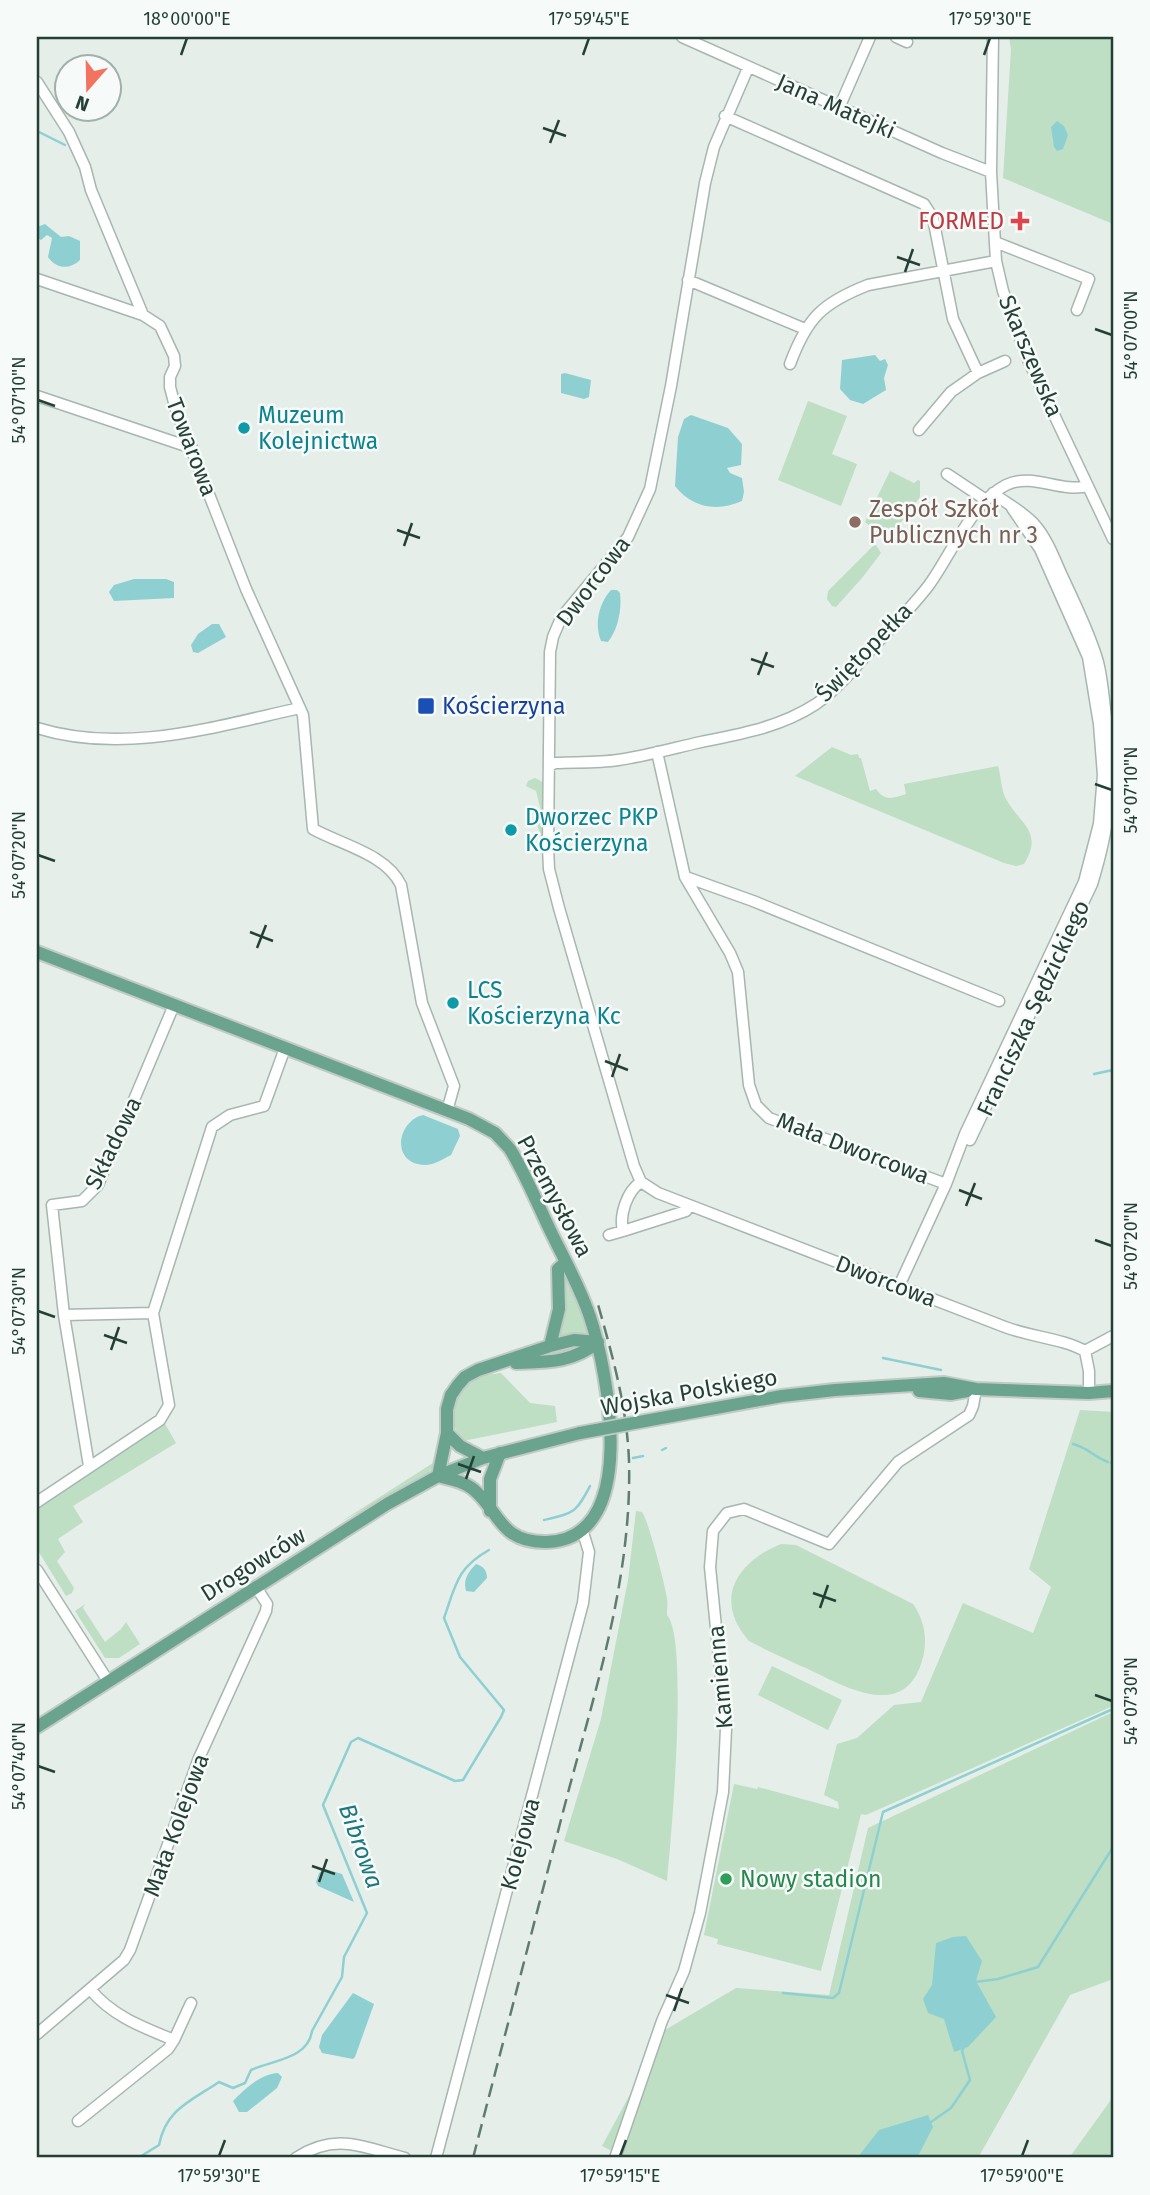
<svg xmlns="http://www.w3.org/2000/svg" width="1150" height="2195" font-family="'Fira Sans',sans-serif">
<style>
.green{fill:#bedfc3}
.water{fill:#8ed0d2}
.lines{fill:none;stroke-linecap:round;stroke-linejoin:round}
.stream{stroke:#8ed0d2;stroke-width:2.5}
.minor-casing{stroke:#a7b6b0;stroke-width:13}
.major-casing{stroke:#c2cac7;stroke-width:16}
.minor{stroke:#fff;stroke-width:10}
.major{stroke:#6aa38e;stroke-width:12}
.rail{stroke:#5f7c71;stroke-width:2.5;stroke-dasharray:14 7;stroke-linecap:butt}
.major-bridge-casing{stroke:#c2cac7;stroke-width:16;stroke-linecap:butt}
.major-bridge{stroke:#6aa38e;stroke-width:12}
.ticks{fill:none;stroke:#244036;stroke-width:2.5}
.health-dot{fill:#e0444e;stroke:#f6faf8;stroke-width:2.5}
.culture-dot{fill:#0f9aa8;stroke:#f6faf8;stroke-width:2.5}
.education-dot{fill:#8d6e63;stroke:#f6faf8;stroke-width:2.5}
.transit-dot{fill:#1a4fb4;stroke:#f6faf8;stroke-width:2.5}
.leisure-dot{fill:#2e9e5b;stroke:#f6faf8;stroke-width:2.5}
.labels{text-anchor:middle;dominant-baseline:central;stroke-width:5;stroke-linejoin:round;paint-order:stroke}
.street-label{font-size:23px;fill:#244036;stroke:#f6faf8}
.health-label{font-size:23px;fill:#be3a42;stroke:#f6faf8;text-anchor:end}
.culture-label{font-size:23px;fill:#0d838f;stroke:#f6faf8;text-anchor:start}
.education-label{font-size:23px;fill:#785e54;stroke:#f6faf8;text-anchor:start}
.transit-label{font-size:23px;fill:#164399;stroke:#f6faf8;text-anchor:start}
.leisure-label{font-size:23px;fill:#27864d;stroke:#f6faf8;text-anchor:start}
.water-label{font-size:24px;font-style:italic;fill:#1d787d;stroke:#f6faf8}
.neatline{fill:none;stroke:#244036;stroke-width:2.5}
.ticks-label{font-size:18px;text-anchor:middle;fill:#244036}
</style>
<rect width="100%" height="100%" fill="#e5eee9"/>
<path class="green" d="M1009 37H1113V224L1003 178 1011 49Z
M808 401 847 416 832 454 857 464 841 506 778 480Z
M890 471 914 483 918 480 920 481V497L887 541 865 522Z
M876 545 881 553 862 578 836 607 832 606 827 599 828 591 873 546Z
M832 747 851 755 858 754 859 758H861L870 791 876 789C885 802 893 798 906 794L904 784 998 766C1001 776 1001 790 1006 799 1020 824 1044 832 1024 864L1016 866 1004 863 795 776Z
M535 778 541 781 544 785 542 840 533 812 539 815 541 811 536 791 526 786 528 781Z
M564 1273 567 1274 589 1334 554 1342Z
M501 1373 530 1403 555 1406 557 1422 463 1441C444 1421 455 1388 480 1377 486 1374 494 1374 501 1373Z
M1080 1410 1113 1412V1706L866 1815 861 1814 821 1971 717 1944 718 1939 704 1935 734 1784 757 1789 758 1787 839 1809 838 1802 824 1795 837 1744 857 1738 894 1705 921 1702 963 1603 1033 1633 1051 1587 1029 1569Z
M164 1422 176 1443 73 1506 83 1522 58 1539 65 1552 57 1561 74 1588 72 1593 66 1596 37 1549V1507Z
M437 1461 428 1474 339 1523 433 1463Z
M636 1511 642 1512C648 1519 665 1585 667 1598 668 1604 667 1609 667 1615 689 1639 671 1840 667 1881L617 1859 564 1841 601 1719 628 1580Z
M781 1544 796 1545 913 1604C925 1621 928 1641 922 1661 904 1722 844 1686 808 1669 788 1660 768 1651 749 1641 713 1600 736 1562 781 1544Z
M85 1604 83 1608 105 1642 121 1629 126 1622 140 1644 119 1658H105L75 1611Z
M772 1666 842 1700 828 1730 758 1695Z
M1113 1712V1979L1070 1995 978 2158H626L602 2146 665 2030 736 1988 829 1995 868 1828Z
M1113 2097V2158H1069Z"/>
<path class="water" d="M1057 121 1064 126 1068 135 1063 149 1057 151 1054 147 1051 127Z
M45 224 61 237 69 236 80 241V260C70 270 56 269 48 257L52 238 47 235 41 240 37 238V227Z
M875 355 880 361 885 359 888 365 884 378 886 390 863 404 850 400 840 389 842 360Z
M565 373 591 380 589 397 584 399 561 393V374Z
M691 415 728 428 742 444 741 465 727 468 730 473 742 478 744 492 742 501C717 512 692 508 675 486L678 437 684 419Z
M134 579H166L174 582V598L114 601 109 592 114 585Z
M611 590H617L620 593C622 609 618 630 608 642L601 641C594 624 599 603 611 590Z
M212 624H219L226 637 198 653 193 652 191 645 198 634Z
M423 1115 458 1129 460 1136 451 1155C443 1159 434 1165 425 1165 390 1164 397 1121 423 1115Z
M476 1564C483 1566 487 1570 487 1578L474 1592 466 1591C463 1580 468 1572 476 1564Z
M325 1869 342 1874 354 1902 318 1886 316 1882 319 1873Z
M966 1936 982 1961 976 1981 996 2017 968 2047 954 2052 944 2019 928 2013 923 1999 932 1985 936 1943 953 1937Z
M353 1993 374 2004 355 2057 353 2059 322 2053 319 2047 322 2035Z
M278 2073 282 2077 277 2088 247 2112H239L233 2101C245 2088 261 2074 278 2073Z
M928 2115 933 2127 917 2158H857L879 2130Z"/>
<g class="lines">
<path class="stream" d="M37 131 65 145
M1094 1074 1113 1070
M883 1358 941 1370
M1073 1444C1087 1447 1094 1457 1108 1462
M662 1450 666 1448
M633 1458 643 1456
M1111 1463 1113 1464
M544 1520C574 1513 576 1513 590 1486
M975 1982 998 1979 1038 1967 1113 1847
M783 1993 833 1998 839 1993 883 1812 1113 1709
M931 2122 951 2108 970 2080 962 2051 965 2045
M138 2158 159 2145C166 2109 191 2101 219 2082L233 2088 245 2083 251 2070C273 2060 308 2059 312 2031L342 1977 344 1957 367 1913 323 1805 351 1742 358 1738 455 1781 463 1780 501 1717 504 1710 460 1657 444 1618C456 1584 457 1568 489 1550"/>
<defs>
<path id="minor" d="M682 37 942 153 991 172
M896 37 907 42
M993 37 991 172 996 261 1003 291 1029 362 1113 539
M748 68 714 147 705 183 671 386 650 489 628 537 561 618 553 637 550 652 548 847 549 869 559 908 634 1166 641 1182 658 1193 1005 1327C1031 1337 1061 1338 1085 1351L1089 1371V1393
M37 82 69 132 85 167 91 190 143 315 160 326 174 356 175 366 170 377V387L176 410 246 589 303 715 313 829C342 845 386 854 401 885L422 1003 454 1086 447 1111
M839 108 870 37
M725 116 924 204 933 218 953 319 978 373
M995 242 1089 279 1077 310
M37 279 143 315
M688 280 805 329
M790 364C807 318 822 303 868 285L996 261
M37 396 192 448
M919 430 951 392 978 373 1005 361
M947 474 986 500
M37 728C124 755 213 727 300 708
M657 752 685 877 730 953 738 972 749 1085 756 1105 769 1118 946 1184
M549 766 555 763C576 762 598 763 618 760 646 756 674 748 701 742 741 734 781 727 816 704 839 688 857 665 876 644 894 625 913 606 929 585 951 555 972 502 1006 485 1033 472 1060 493 1088 486
M686 877 753 901 999 1001
M970 1140 1092 884C1111 822 1113 789 1107 725 1104 704 1103 682 1098 662 1090 634 1077 608 1065 582 1056 564 1049 541 1035 525 1024 512 1007 504 993 493
M641 1182C627 1191 619 1215 623 1231L686 1211 689 1205
M609 1235 623 1231
M899 1286 946 1184 965 1134 1084 882 1099 824 1103 775 1099 724 1088 657 1040 549 1012 508
M64 1315 153 1313
M1085 1351 1113 1336
M89 1466 64 1315 52 1205 82 1201 98 1185 174 1005
M37 1502 160 1420 169 1405 153 1313 212 1127 230 1115 264 1106 285 1048
M37 1570 108 1681
M37 2034 124 1960 130 1950 199 1758 266 1611 267 1604 256 1587
M174 2040 191 2003
M78 2121 168 2049 174 2040C142 2027 112 2016 90 1989
M296 2158C336 2132 362 2147 405 2158
M436 2158 583 1603 589 1552 582 1529
M615 2158 662 2021 684 1971 700 1913 723 1792 726 1729 710 1567 713 1531 727 1513 744 1509 829 1544 898 1462 969 1415 973 1406 976 1389"/>
<path id="major" d="M37 952 469 1119 495 1133 510 1149C526 1175 537 1203 550 1230 564 1259 580 1287 590 1317 608 1372 641 1539 547 1542 499 1543 500 1511 473 1489 463 1481 450 1479 438 1476
M550 1346 574 1340 598 1342
M516 1363C547 1362 572 1363 598 1342
M919 1391 951 1394 967 1391
M672 1416 782 1396 835 1390 944 1383 976 1389 1089 1393 1113 1391
M447 1433 460 1446 483 1458
M438 1476 447 1433V1409L451 1395 458 1385 465 1377 478 1370 550 1346 559 1309 558 1269 566 1262
M490 1511V1479L500 1453
M37 1727 387 1504 438 1476 483 1458 580 1433"/>
</defs>
<use href="#minor" class="minor-casing"/>
<use href="#major" class="major-casing"/>
<use href="#minor" class="minor"/>
<use href="#major" class="major"/>
<path class="rail" d="M473 2158C505 2035 537 1912 569 1789 598 1681 632 1574 629 1461 627 1406 612 1354 597 1301"/>
<defs>
<path id="major-bridge" d="M580 1433 672 1416"/>
</defs>
<use href="#major-bridge" class="major-bridge-casing"/>
<use href="#major-bridge" class="major-bridge"/>
</g>
<path class="ticks" d="M181 55 187 38M583 55 589 38M984 55 990 38M543 128 566 136M550 143 559 120M897 257 920 265M905 272 913 249M1095 329 1112 335M38 400 55 406M397 530 420 538M404 546 412 523M751 659 774 667M758 675 767 652M1095 784 1112 790M38 855 55 861M250 932 273 941M257 948 266 925M605 1061 628 1070M612 1077 620 1054M959 1190 982 1199M966 1206 975 1183M1095 1240 1112 1246M38 1311 55 1317M104 1335 127 1343M111 1350 119 1327M458 1464 481 1472M466 1479 474 1456M813 1593 836 1601M820 1608 828 1585M1095 1695 1112 1701M38 1766 55 1772M312 1866 335 1874M319 1882 327 1859M666 1995 689 2003M674 2011 682 1988M219 2156 225 2140M620 2156 626 2140M1022 2156 1028 2140"/>
<path class="health-dot" d="M1016.5 210.5h7v7h7v7h-7v7h-7v-7h-7v-7h7z"/>
<g class="culture-dot">
<circle cx="244" cy="428" r="7"/>
<circle cx="511" cy="830" r="7"/>
<circle cx="453" cy="1003" r="7"/>
</g>
<circle class="education-dot" cx="855" cy="522" r="7"/>
<rect class="transit-dot" x="417" y="697" width="18" height="18" rx="3.5"/>
<circle class="leisure-dot" cx="726" cy="1879" r="7"/>
<g class="labels">
<g class="street-label">
<text transform="translate(836 106) rotate(24)">Jana Matejki</text>
<text transform="translate(1031 356) rotate(67)">Skarszewska</text>
<text transform="translate(192 447) rotate(69)">Towarowa</text>
<text transform="translate(593 581) rotate(-53)">Dworcowa</text>
<text transform="translate(864 652) rotate(-46)">Świętopełka</text>
<text transform="translate(1033 1008) rotate(-65)">Franciszka Sędzickiego</text>
<text transform="translate(113 1143) rotate(-64)">Składowa</text>
<text transform="translate(853 1148) rotate(21)">Mała Dworcowa</text>
<text transform="translate(555 1196) rotate(62)">Przemysłowa</text>
<text transform="translate(886 1281) rotate(21)">Dworcowa</text>
<text transform="translate(689 1392) rotate(-10)">Wojska Polskiego</text>
<text transform="translate(253 1564) rotate(-32)">Drogowców</text>
<text transform="translate(720 1677) rotate(-95)">Kamienna</text>
<text transform="translate(176 1825) rotate(-70)">Mała Kolejowa</text>
<text transform="translate(520 1844) rotate(-75)">Kolejowa</text>
</g>
<g class="health-label">
<text x="1004" y="221">FORMED</text>
</g>
<g class="culture-label">
<text x="258" y="415">Muzeum<tspan x="258" dy="26">Kolejnictwa</tspan></text>
<text x="525" y="817">Dworzec PKP<tspan x="525" dy="26">Kościerzyna</tspan></text>
<text x="467" y="990">LCS<tspan x="467" dy="26">Kościerzyna Kc</tspan></text>
</g>
<g class="education-label">
<text x="869" y="509">Zespół Szkół<tspan x="869" dy="26">Publicznych nr 3</tspan></text>
</g>
<g class="transit-label">
<text x="442" y="706">Kościerzyna</text>
</g>
<g class="leisure-label">
<text x="740" y="1879">Nowy stadion</text>
</g>
<g class="water-label">
<text transform="translate(361 1846) rotate(70)">Bibrowa</text>
</g>
</g>
<rect width="1150" height="2195" fill="none" stroke="#f6faf8" stroke-width="77"/>
<g transform="translate(88 88) rotate(200)"><circle r="33" fill="#f6faf8" stroke="#a2b0aa" stroke-width="2"/>
<path d="M0-5L12 26L0 18L-12 26Z" fill="#f27360"/>
<text y="-10" font-size="19" font-weight="bold" text-anchor="middle" fill="#244036">N</text>
</g>
<rect x="38" y="38" width="1074" height="2118" class="neatline"/>
<g class="ticks-label">
<text x="187" y="25">18°00'00"E</text>
<text x="589" y="25">17°59'45"E</text>
<text x="990" y="25">17°59'30"E</text>
<text transform="translate(1131 335) rotate(-90)" y="6">54°07'00"N</text>
<text transform="translate(19 400) rotate(-90)" y="6">54°07'10"N</text>
<text transform="translate(1131 790) rotate(-90)" y="6">54°07'10"N</text>
<text transform="translate(19 855) rotate(-90)" y="6">54°07'20"N</text>
<text transform="translate(1131 1246) rotate(-90)" y="6">54°07'20"N</text>
<text transform="translate(19 1311) rotate(-90)" y="6">54°07'30"N</text>
<text transform="translate(1131 1701) rotate(-90)" y="6">54°07'30"N</text>
<text transform="translate(19 1766) rotate(-90)" y="6">54°07'40"N</text>
<text x="219" y="2182">17°59'30"E</text>
<text x="620" y="2182">17°59'15"E</text>
<text x="1022" y="2182">17°59'00"E</text>
</g>
</svg>
